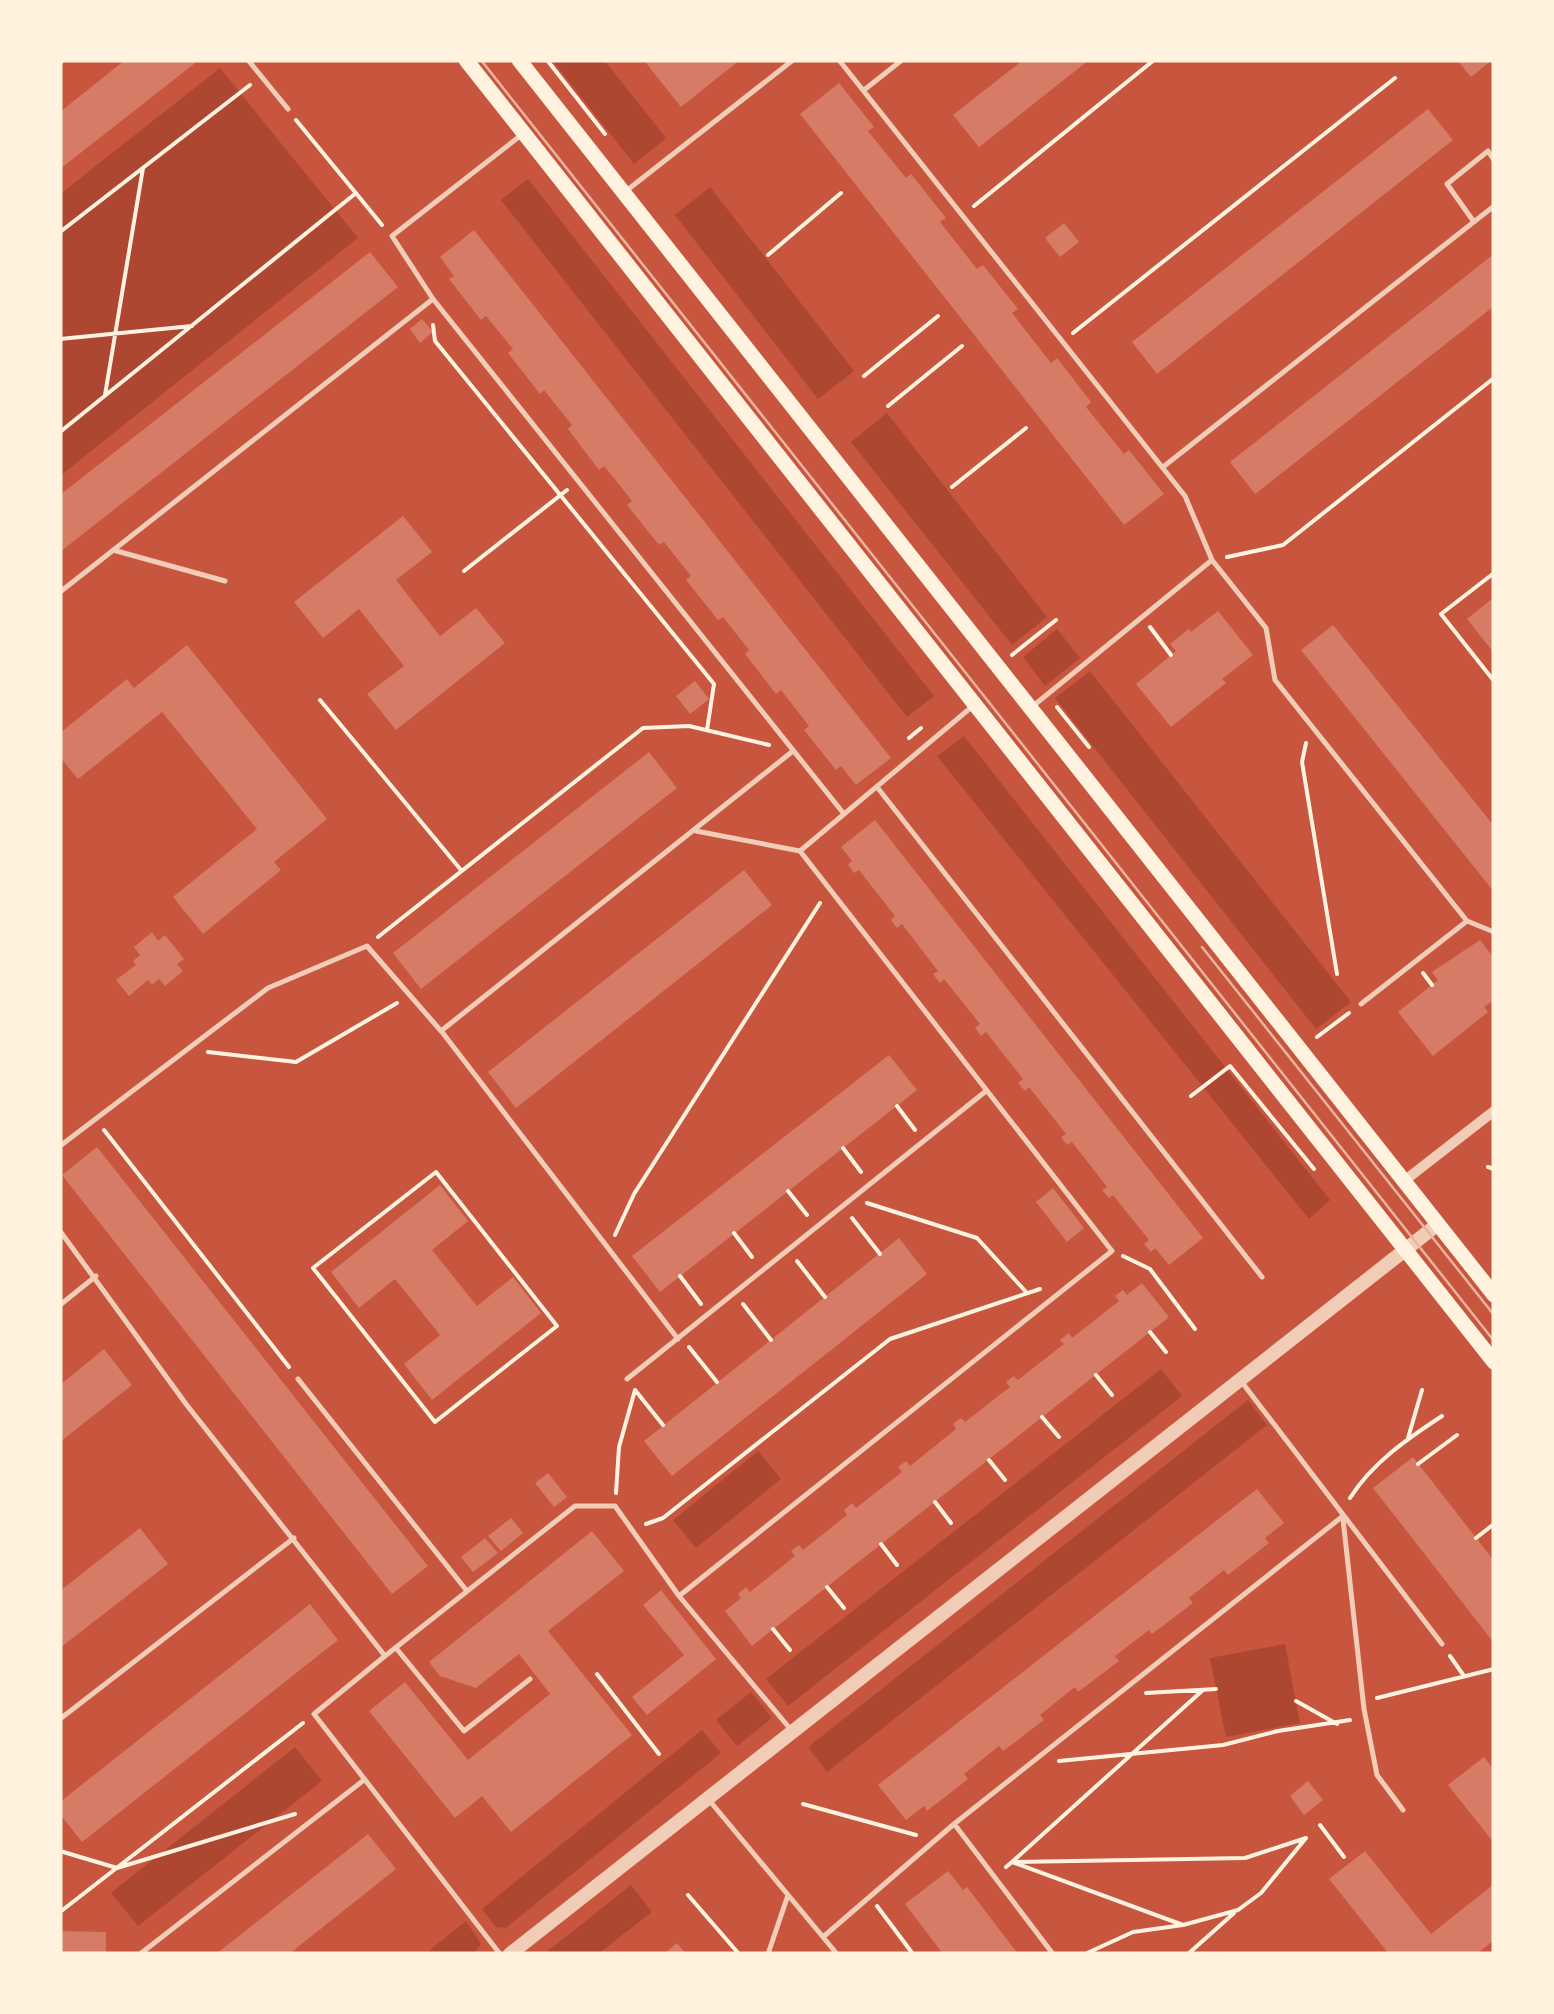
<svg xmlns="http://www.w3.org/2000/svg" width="1554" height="2014" font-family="'Nunito Sans',sans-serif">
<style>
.green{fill:#ae4732}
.building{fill:#d67c66}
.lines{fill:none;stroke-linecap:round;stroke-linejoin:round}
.path{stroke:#fff3e0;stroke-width:4}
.service{stroke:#f1ccb7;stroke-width:5}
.minor{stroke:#f1ccb7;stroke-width:10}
.tertiary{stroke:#f1ccb7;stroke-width:14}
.secondary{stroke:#fff3e0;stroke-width:15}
.tram{stroke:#e9b49f;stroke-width:2.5}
</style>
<rect width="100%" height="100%" fill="#c8553d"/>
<path class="green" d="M552 60H604L666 138 634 164Z
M220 68 358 238 60 476V194Z
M528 179 934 696 907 717 501 200Z
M710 187 854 371 818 399 675 215Z
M887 413 1047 617 1012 645 851 442Z
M1057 629 1080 658 1045 686 1023 657Z
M1090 671 1351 1002 1316 1029 1055 698Z
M964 736 1330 1200 1309 1219 937 756Z
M1161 1369 1182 1396 788 1706 766 1679Z
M1248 1400 1267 1425 827 1772 808 1747Z
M758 1451 781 1479 696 1548 673 1520Z
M1285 1644 1300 1723 1226 1737 1210 1658Z
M751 1692 772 1718 737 1746 716 1720Z
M702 1730 721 1753 506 1928 496 1927 482 1909Z
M295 1747 322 1781 138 1926 111 1893Z
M631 1885 652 1912 598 1954H544Z
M466 1921 481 1944 473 1954H425Z"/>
<path class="building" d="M125 60H199L60 169V112Z
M649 60H734L736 63 681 107 646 63Z
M1023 60H1089L979 147 953 115Z
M1457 60H1492L1471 77Z
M839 83 874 127 868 131 906 178 911 174 946 218 940 222 977 269 983 265 1018 309 1012 313 1051 363 1057 358 1091 402 1086 407 1124 454 1129 450 1164 494 1124 525 800 114Z
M1428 109 1453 140 1157 374 1132 342Z
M1064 223 1079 242 1060 257 1045 238Z
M474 230 891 758 856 785 841 766 836 770 804 730 809 726 781 690 776 694 745 654 749 650 723 617 718 620 686 580 691 576 664 542 659 545 627 505 632 501 618 483 604 466 599 470 568 429 572 425 544 390 540 394 508 353 513 349 486 316 481 320 449 279 454 276 440 257Z
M370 252 398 287 60 552V495Z
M1494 254V306L1255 494 1230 462Z
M422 319 433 332 420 343 410 329Z
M403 516 432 552 396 580 440 636 476 608 505 643 396 730 367 694 404 666 359 609 323 638 294 602Z
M1494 597V653L1467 619Z
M1218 611 1253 655 1222 679 1226 683 1171 727 1136 684 1176 651 1170 644 1189 629 1191 632Z
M1333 625 1494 826V892L1301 650Z
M187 645 327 819 274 862 281 870 203 934 173 897 257 829 162 712 78 779 60 757V733L127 679 134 688Z
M695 681 709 699 690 714 676 696Z
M649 752 677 788 421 989 393 953Z
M875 820 1203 1238 1169 1265 1155 1248 1151 1252 1144 1244 1149 1240 1113 1195 1109 1198 1102 1190 1107 1187 1072 1142 1067 1145 1061 1137 1066 1134 1029 1087 1025 1091 1018 1083 1023 1079 986 1032 981 1036 975 1028 980 1024 944 979 940 983 933 974 938 971 902 924 897 928 891 920 895 916 859 870 854 873 848 865 852 861 841 847Z
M744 870 772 905 516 1108 488 1072Z
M152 932 158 941 165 935 184 959 177 964 183 971 165 986 159 979 152 985 148 980 129 996 116 980 136 965 133 961 140 955 134 947Z
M1480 940 1494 958V1000L1484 1007 1488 1012 1433 1056 1398 1012 1438 980 1432 972Z
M889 1055 917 1090 660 1292 632 1256Z
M97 1147 428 1566 392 1594 62 1175Z
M440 1185 468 1221 432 1250 477 1306 513 1277 541 1313 432 1400 404 1364 440 1335 395 1279 359 1308 331 1272Z
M1053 1188 1084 1228 1067 1242 1036 1202Z
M899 1238 927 1274 672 1476 644 1441Z
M1142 1283 1169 1317 752 1646 725 1611 741 1598 738 1594 746 1587 750 1592 795 1556 791 1551 799 1545 803 1550 847 1515 844 1510 852 1503 856 1508 902 1472 898 1467 906 1461 910 1466 956 1429 953 1424 961 1418 965 1422 1010 1387 1006 1382 1014 1376 1018 1380 1064 1344 1060 1340 1069 1333 1072 1338 1119 1301 1115 1296 1123 1290 1127 1295Z
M104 1349 132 1385 60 1442V1385Z
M1413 1457 1494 1561V1643L1373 1488Z
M548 1473 567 1497 554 1507 535 1483Z
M1257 1489 1284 1523 1265 1538 1269 1543 1228 1575 1224 1570 1189 1598 1193 1603 1152 1634 1149 1630 1115 1656 1119 1661 1078 1692 1075 1687 1040 1715 1044 1720 1003 1751 999 1746 964 1774 968 1779 927 1811 924 1806 906 1820 878 1785Z
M511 1518 523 1533 501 1551 488 1536Z
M140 1528 168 1564 60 1648V1591Z
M592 1531 624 1571 548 1631 632 1735 511 1832 482 1796 455 1818 369 1711 405 1682 468 1760 550 1694 519 1654 476 1688 440 1676 429 1662Z
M485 1538 498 1553 473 1572 461 1557Z
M661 1590 716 1659 647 1715 632 1697 684 1655 643 1605Z
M310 1604 338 1640 82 1842 60 1814V1802Z
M1484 1757 1494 1770V1843L1448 1785Z
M1308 1781 1323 1800 1304 1815 1290 1796Z
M368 1834 396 1869 289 1954H216Z
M1365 1851 1431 1934 1494 1884V1940L1477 1954H1389L1329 1879Z
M948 1871 963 1890 967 1887 1018 1954H943L905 1904Z
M60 1931 106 1932V1954H60Z
M677 1943 686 1954H664Z"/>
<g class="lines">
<path class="path" d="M547 60 605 134
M296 120 382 225
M974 206 1154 60
M60 232 250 85
M768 255 841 193
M433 325 435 341 714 684 707 730
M1073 333 1395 78
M60 339 192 326
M864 376 938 316
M105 395 143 168
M888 406 962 346
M60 432 356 193
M952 487 1026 428
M1227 557 1283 545 1494 378
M464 571 567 490
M1494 573 1441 614 1494 681
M1150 627 1171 655
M1012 655 1056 620
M320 700 461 870
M1057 707 1089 747
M909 738 921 728
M1306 743 1302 762 1337 974
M378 937 643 728 689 726 769 745
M1423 973 1432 985
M1317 1037 1349 1013
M208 1052 296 1062 397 1003
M1191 1096 1230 1066 1314 1169
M897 1106 915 1130
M104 1130 289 1367
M843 1148 861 1172
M1488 1167 1494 1169
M436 1172 557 1326 435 1422 313 1268Z
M788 1191 807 1215
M867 1203 977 1238 1027 1293
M852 1218 880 1254
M734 1233 752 1257
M615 1235 634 1194 820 903
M1123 1256 1150 1269 1195 1329
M797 1261 825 1297
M680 1276 701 1304
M743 1304 771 1340
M1150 1332 1166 1352
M689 1347 717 1382
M1096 1375 1112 1395
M635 1390 663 1425
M1042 1417 1059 1437
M1408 1438 1422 1390
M989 1460 1005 1480
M1418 1464 1457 1435
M616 1493 619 1447 635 1390
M1350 1498C1372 1463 1407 1439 1442 1416
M935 1502 951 1523
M646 1524 663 1518 890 1339 1040 1289
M1476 1538 1494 1524
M881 1544 897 1565
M827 1587 844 1608
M773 1629 790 1650
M1450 1656 1464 1676
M597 1674 659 1754
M1146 1693 1216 1689
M1377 1698 1494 1669
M1296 1701 1337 1724
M1059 1761 1223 1745 1278 1731 1350 1720
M803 1804 916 1835
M1320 1825 1344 1857
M60 1851 117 1868 295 1814
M1006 1867 1012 1862 1245 1858 1306 1838
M688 1895 739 1954
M877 1906 913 1954
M60 1912 303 1723
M1183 1925 1012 1862 1203 1690
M1085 1954 1133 1932 1183 1925 1238 1910 1261 1893 1306 1838
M1188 1954 1234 1913"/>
<path class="service" d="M248 60 288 109
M839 60 1185 496 1212 560 1266 628 1275 680 1467 921 1494 932
M60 62 63 60
M864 90 902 60
M520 136 392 236 433 299 844 814
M626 191 793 60
M1474 222 1447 184 1488 151 1494 160
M1163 467 1494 206
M113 550 225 581
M60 592 433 299
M1033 706 1212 560
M877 787 1262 1277
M696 831 800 851 1112 1251 679 1596 792 1731
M800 851 974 705
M1361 1004 1467 921
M442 1032 678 1339
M60 1146 268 988 367 946 441 1031 793 751
M60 1231 186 1404 385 1656 314 1714 500 1954
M60 1305 96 1276
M298 1379 467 1591
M627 1379 986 1091
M1241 1381 1442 1644
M1343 1519 1364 1709 1377 1775 1403 1810
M396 1648 464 1731 530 1679
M385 1656 575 1506H615L679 1596
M60 1719 294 1538
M709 1800 823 1937 954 1824 1343 1516
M955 1825 1053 1954
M823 1937 837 1954
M140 1954 364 1780
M768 1954 788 1895"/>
<path class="minor" d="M1404 1181 1494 1111"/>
<path class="tertiary" d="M510 1954 1438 1224"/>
<path class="secondary" d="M466 60 1494 1362
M519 60 1494 1295"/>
<path class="tram" d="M481 60 1494 1341
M1202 947 1494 1315"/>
</g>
<rect width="1554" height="2014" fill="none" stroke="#fff3e0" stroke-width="125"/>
</svg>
